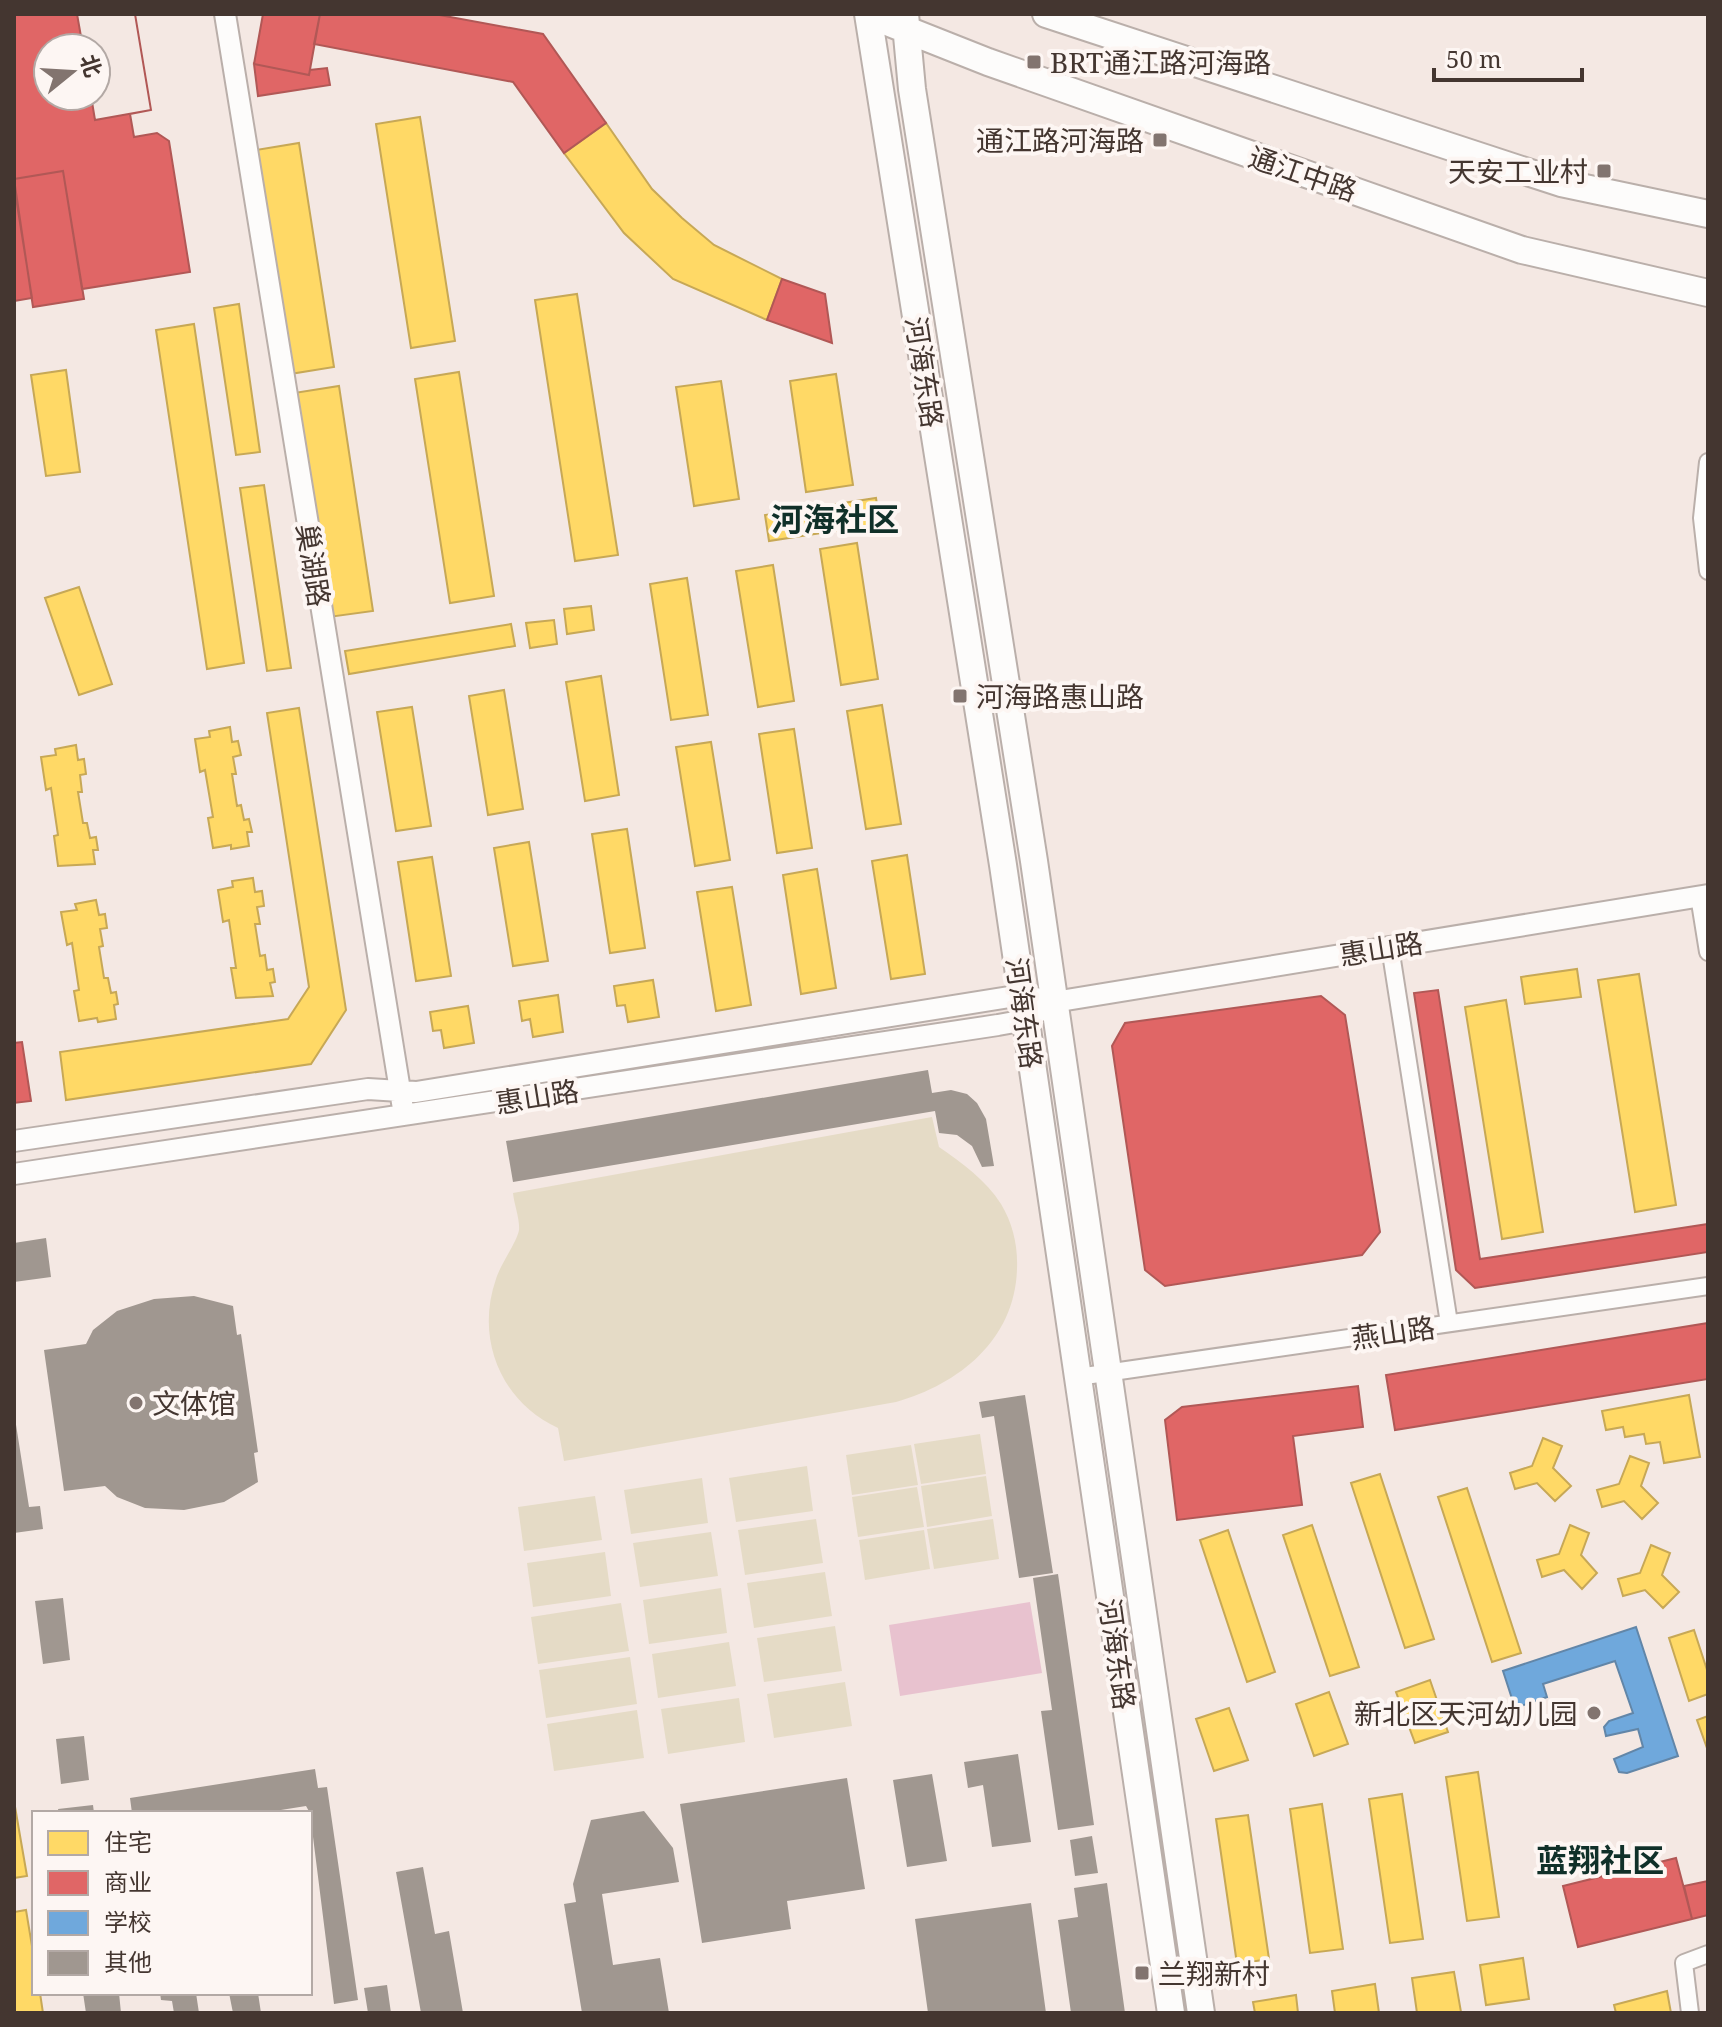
<svg xmlns="http://www.w3.org/2000/svg" width="1722" height="2027" font-family="'Noto Serif','Noto Sans SC',serif">
<style>
.green{fill:#e5dbc6}
.water{fill:#e8c2cf}
.homes{fill:#ffd966;stroke:#c7a856;stroke-width:2}
.shops{fill:#e06666;stroke:#b15856;stroke-width:2;fill-rule:evenodd}
.schools{fill:#6fa8dc;stroke:#6286a8;stroke-width:2}
.building{fill:#a09790}
.lines{fill:none;stroke-linecap:round;stroke-linejoin:round}
.minor-casing{stroke:#baafaa;stroke-width:20}
.tertiary-casing{stroke:#baafaa;stroke-width:24}
.primary-casing{stroke:#baafaa;stroke-width:30}
.minor{stroke:#fdfcfb;stroke-width:16}
.tertiary{stroke:#fdfcfb;stroke-width:20}
.primary{stroke:#fdfcfb;stroke-width:26}
.poi-dot{fill:#82746f;stroke:#fdf6f3;stroke-width:3}
.labels{text-anchor:middle;dominant-baseline:central;stroke-width:8;stroke-linejoin:round;paint-order:stroke}
.poi-label{font-size:28px;fill:#443630;stroke:#fdf6f3;text-anchor:start}
.street-label{font-size:28px;fill:#443630;stroke:#fdf6f3}
.quarter-label{font-size:32px;font-weight:bold;fill:#103029;stroke:#fdf6f3}
</style>
<rect width="100%" height="100%" fill="#f4e8e3"/>
<path class="green" d="M932 1117 939 1147C962 1163 986 1180 1001 1204 1013 1224 1018 1246 1017 1269 1015 1339 960 1384 896 1402L564 1461 558 1428C501 1402 475 1339 496 1279 500 1265 517 1242 519 1230 520 1219 514 1204 513 1193Z
M980 1434 986 1474 921 1484 914 1444Z
M911 1445 918 1485 852 1495 846 1455Z
M807 1466 813 1511 736 1522 729 1478Z
M986 1476 992 1516 927 1527 921 1486Z
M702 1478 708 1523 631 1534 624 1490Z
M917 1487 924 1527 858 1537 852 1497Z
M595 1496 602 1540 524 1551 518 1507Z
M816 1519 823 1563 745 1575 738 1530Z
M993 1519 999 1559 934 1569 927 1529Z
M924 1530 930 1569 865 1580 859 1540Z
M711 1532 718 1576 640 1587 633 1543Z
M605 1552 611 1596 533 1607 527 1563Z
M825 1572 832 1616 754 1628 747 1583Z
M721 1588 727 1633 649 1644 643 1600Z
M621 1603 629 1651 538 1664 531 1617Z
M835 1626 842 1671 764 1682 757 1638Z
M729 1642 736 1686 658 1698 652 1654Z
M630 1657 637 1704 546 1718 539 1670Z
M845 1682 852 1726 774 1738 767 1694Z
M739 1698 745 1742 668 1754 661 1709Z
M637 1710 644 1758 554 1771 547 1724Z"/>
<path class="water" d="M1030 1602 1042 1673 900 1696 889 1625Z"/>
<path class="homes" d="M420 117 455 341 411 348 376 124Z
M606 123 652 189 682 218 714 245 782 279 767 320 673 279 624 233 564 153Z
M299 143 334 367 290 374 256 150Z
M577 294 618 555 575 561 535 300Z
M239 304 260 452 236 455 214 308Z
M194 324 244 663 207 669 156 330Z
M66 370 80 472 46 476 31 375Z
M459 372 494 596 450 603 415 379Z
M836 374 853 485 806 492 790 381Z
M721 381 739 499 694 506 676 387Z
M339 386 373 611 329 617 294 393Z
M264 485 291 668 267 671 240 488Z
M876 498 880 524 769 541 765 515Z
M857 543 878 679 841 685 820 549Z
M773 565 794 701 758 707 736 571Z
M687 578 708 715 671 720 650 584Z
M79 587 112 684 79 695 45 598Z
M591 606 594 630 567 634 564 609Z
M554 620 557 644 530 648 526 623Z
M511 624 515 646 349 674 345 651Z
M601 676 619 795 585 801 566 682Z
M504 690 523 809 488 815 469 696Z
M882 705 901 824 866 829 847 711Z
M412 707 431 826 396 831 377 712Z
M299 708 346 1010 311 1064 66 1100 60 1052 288 1019 309 987 267 713Z
M230 727 232 742 238 741 241 755 233 757 236 774H232L237 806 241 805 244 820 249 819 252 832H247L249 846 231 849V845L213 848 208 818 213 817 205 770 200 772 195 739 210 737 209 731Z
M794 729 812 848 777 853 759 734Z
M711 742 730 860 695 866 676 747Z
M76 745 78 760 84 759 86 774 80 775 82 792H78L83 823H87L90 838 96 837 98 850H93L95 864 58 866 54 836 58 835 51 788 46 790 41 757 56 755 55 749Z
M627 829 645 948 610 953 592 834Z
M529 842 548 961 513 966 494 848Z
M907 855 925 974 891 979 872 861Z
M432 857 451 976 416 981 398 862Z
M817 869 836 988 801 994 783 875Z
M253 878 255 892 262 891 264 906 257 907 260 924H255L260 956 265 955 267 970 273 969 275 982 270 983 273 996 236 998 231 968H236L229 920 223 922 218 890 233 887 232 881Z
M732 887 751 1005 716 1011 697 892Z
M96 900 99 915 105 914 107 928 100 929 103 946 99 947 104 978H108L111 993 116 992 118 1004 114 1005 116 1019 98 1022 97 1018 79 1021 74 991 79 990 72 943 67 945 61 912 77 910 75 904Z
M1577 969 1581 997 1525 1004 1521 977Z
M1639 974 1676 1205 1635 1212 1598 980Z
M653 980 659 1017 628 1022 625 1005 617 1006 614 986Z
M558 995 563 1032 533 1037 530 1019 522 1021 519 1001Z
M1506 1000 1543 1232 1502 1239 1465 1007Z
M468 1006 474 1043 444 1048 441 1030 433 1031 430 1012Z
M1689 1395 1700 1457 1664 1463 1660 1442 1646 1444 1644 1434 1625 1437 1623 1427 1606 1430 1602 1411Z
M1543 1438 1562 1446 1553 1468 1571 1486 1555 1501 1537 1483 1515 1489 1510 1473 1532 1466Z
M1630 1456 1649 1463 1641 1486 1658 1503 1642 1519 1624 1501 1602 1507 1597 1490 1619 1484Z
M1380 1474 1434 1639 1405 1648 1351 1483Z
M1467 1488 1521 1653 1492 1662 1438 1497Z
M1312 1525 1359 1667 1330 1676 1283 1535Z
M1570 1525 1589 1533 1581 1555 1597 1573 1582 1589 1564 1570 1542 1577 1537 1560 1559 1554Z
M1228 1530 1275 1672 1247 1682 1200 1540Z
M1651 1545 1670 1553 1662 1575 1679 1592 1663 1608 1645 1590 1623 1596 1618 1579 1640 1573Z
M1694 1630 1708 1673V1694L1689 1701 1669 1638Z
M1430 1680 1448 1732 1415 1743 1396 1692Z
M1329 1692 1348 1744 1314 1756 1296 1704Z
M1229 1708 1248 1760 1214 1771 1196 1719Z
M1708 1716V1751L1697 1720Z
M1478 1772 1499 1917 1467 1921 1446 1777Z
M1402 1794 1423 1939 1390 1943 1369 1799Z
M14 1801 27 1876 14 1878Z
M1322 1804 1343 1949 1310 1953 1290 1809Z
M1248 1815 1269 1959 1237 1964 1216 1819Z
M26 1910 34 1958V1993H40L43 2013H14V1912Z
M1523 1958 1529 1999 1486 2005 1480 1965Z
M1454 1972 1461 2012 1417 2013 1412 1978Z
M1375 1984 1379 2013H1335L1332 1991Z
M1667 1991 1671 2013H1616L1614 2005Z
M1296 1995 1298 2013H1255L1253 2002Z"/>
<path class="shops" d="M14 14H135L151 110 130 114 134 137 157 133 169 141 190 272 82 289 63 171 14 179ZM48 48H96V96H48Z
M77 14H135L151 110 95 120 91 96H96V48H83Z
M263 14H320L309 75 254 64Z
M320 14H434L543 34 606 123 564 153 513 82 314 44Z
M254 64 309 75 310 70 327 68 330 85 258 96Z
M63 171 84 299 33 307 14 179Z
M14 185 32 298 14 301Z
M782 279 825 294 832 343 767 320Z
M1438 990 1480 1259 1708 1224V1252L1475 1288 1456 1270 1414 993Z
M1321 996 1345 1015 1380 1232 1362 1255 1165 1286 1145 1270 1112 1046 1125 1023Z
M22 1042 31 1101 14 1103V1043Z
M1708 1323V1379L1395 1430 1386 1375Z
M1358 1386 1363 1427 1293 1436 1302 1505 1177 1520 1165 1420 1182 1407Z
M1676 1858 1692 1919 1578 1947 1563 1886Z
M1708 1881V1915L1692 1919 1684 1886Z"/>
<path class="schools" d="M1636 1627 1678 1756 1627 1773 1619 1772 1614 1759 1643 1747 1638 1729 1606 1736 1604 1727 1609 1721 1633 1713 1615 1661 1543 1684 1547 1697 1515 1708 1503 1671Z"/>
<path class="building" d="M928 1070 932 1093 951 1090 967 1094 977 1103 986 1119 994 1166 982 1167 972 1146 957 1135 939 1133 935 1111 513 1182 506 1141Z
M46 1238 51 1277 14 1282V1243Z
M194 1296 233 1306 237 1335 241 1334 258 1452 254 1453 258 1482 224 1502 184 1510 145 1508 117 1497 105 1486 64 1491 44 1350 86 1344 93 1330 117 1311 154 1299Z
M1025 1395 1053 1573 1019 1578 994 1416 982 1418 979 1402Z
M14 1412 29 1507 40 1506 43 1529 14 1533Z
M1058 1574 1094 1825 1058 1830 1041 1711 1052 1710 1033 1578Z
M63 1598 70 1660 43 1664 35 1601Z
M84 1736 89 1780 61 1784 56 1739Z
M1018 1754 1031 1842 992 1847 983 1785 968 1788 964 1762Z
M315 1769 318 1788 327 1787 358 2000 334 2004 310 1813 306 1806 262 1813H132L130 1798Z
M932 1774 947 1861 907 1867 893 1780Z
M847 1778 865 1889 787 1901 791 1929 702 1943 680 1804Z
M93 1805 94 1813H59L58 1809Z
M644 1811 673 1848 679 1882 602 1894 613 1965 660 1958 669 2013H582L564 1904 576 1902 573 1884 591 1820Z
M1092 1836 1098 1873 1075 1876 1070 1840Z
M423 1867 435 1934 449 1931 463 2013H421L396 1872Z
M1107 1883 1125 2013H1071L1058 1920 1078 1917 1074 1888Z
M1031 1903 1046 2013H928L915 1919Z
M387 1985 391 2013H368L364 1988Z
M83 1993H119L121 2013H86Z
M160 1993H196L199 2013H174L172 2001 161 2000Z
M229 1993H258L261 2013H233Z"/>
<g class="lines">
<defs>
<path id="minor" d="M1708 462 1702 518 1708 571
M1699 896 1708 952
M1390 947 1449 1323
M1078 1377 1708 1286
M1690 2013 1684 1963 1708 1954"/>
<path id="tertiary" d="M225 14 404 1115
M14 1141 368 1089 416 1092 1022 995 1054 1002 1708 895
M14 1174 998 1025 1026 1020 1037 1013"/>
<path id="primary" d="M868 14 1003 865 1171 2013
M905 14 912 89 1034 861 1201 2013
M1046 14 1561 183 1708 214
M892 24 988 62 1522 250 1708 293"/>
</defs>
<use href="#minor" class="minor-casing"/>
<use href="#tertiary" class="tertiary-casing"/>
<use href="#primary" class="primary-casing"/>
<use href="#minor" class="minor"/>
<use href="#tertiary" class="tertiary"/>
<use href="#primary" class="primary"/>
</g>
<g class="poi-dot">
<rect x="1026" y="54" width="16" height="16" rx="4"/>
<rect x="1152" y="132" width="16" height="16" rx="4"/>
<rect x="1596" y="163" width="16" height="16" rx="4"/>
<rect x="952" y="688" width="16" height="16" rx="4"/>
<circle cx="136" cy="1403" r="8"/>
<circle cx="1594" cy="1713" r="8"/>
<rect x="1134" y="1965" width="16" height="16" rx="4"/>
</g>
<g class="labels">
<g class="poi-label">
<text x="1050" y="62">BRT通江路河海路</text>
<text x="1144" y="140" text-anchor="end">通江路河海路</text>
<text x="1588" y="171" text-anchor="end">天安工业村</text>
<text x="976" y="696">河海路惠山路</text>
<text x="152" y="1403">文体馆</text>
<text x="1578" y="1713" text-anchor="end">新北区天河幼儿园</text>
<text x="1158" y="1973">兰翔新村</text>
</g>
<g class="street-label">
<text transform="translate(1303 173) rotate(19)">通江中路</text>
<text transform="translate(925 372) rotate(81)">河海东路</text>
<text transform="translate(314 565) rotate(81)">巢湖路</text>
<text transform="translate(1381 948) rotate(-9)">惠山路</text>
<text transform="translate(1025 1013) rotate(82)">河海东路</text>
<text transform="translate(537 1096) rotate(-9)">惠山路</text>
<text transform="translate(1393 1332) rotate(-8)">燕山路</text>
<text transform="translate(1118 1654) rotate(82)">河海东路</text>
</g>
<g class="quarter-label">
<text x="835" y="518">河海社区</text>
<text x="1600" y="1859">蓝翔社区</text>
</g>
</g>
<rect width="1722" height="2027" fill="none" stroke="#443630" stroke-width="32"/>
<rect x="32" y="1811" width="280" height="184" fill="#fdf6f3" stroke="#b3a9a5" stroke-width="2"/>
<rect x="48" y="1831" width="40" height="24" fill="#ffd966" stroke="#b3a9a5" stroke-width="2"/>
<text x="104" y="1851" font-size="24" fill="#443630">住宅</text>
<rect x="48" y="1871" width="40" height="24" fill="#e06666" stroke="#b3a9a5" stroke-width="2"/>
<text x="104" y="1891" font-size="24" fill="#443630">商业</text>
<rect x="48" y="1911" width="40" height="24" fill="#6fa8dc" stroke="#b3a9a5" stroke-width="2"/>
<text x="104" y="1931" font-size="24" fill="#443630">学校</text>
<rect x="48" y="1951" width="40" height="24" fill="#a09790" stroke="#b3a9a5" stroke-width="2"/>
<text x="104" y="1971" font-size="24" fill="#443630">其他</text>
<g transform="translate(72 72) rotate(72)"><circle r="38" fill="#fdf6f3" stroke="#b3a9a5" stroke-width="2"/>
<path d="M0-6L14 30L0 20L-14 30Z" fill="#82746f"/>
<text y="-12" font-size="22" font-weight="bold" text-anchor="middle" fill="#443630">北</text>
</g>
<path d="M1434 68v12h148v-12" fill="none" stroke="#443630" stroke-width="4"/>
<text x="1446" y="68" font-size="24" fill="#443630" stroke="#fdf6f3" stroke-width="6" paint-order="stroke">50 m</text>
</svg>
